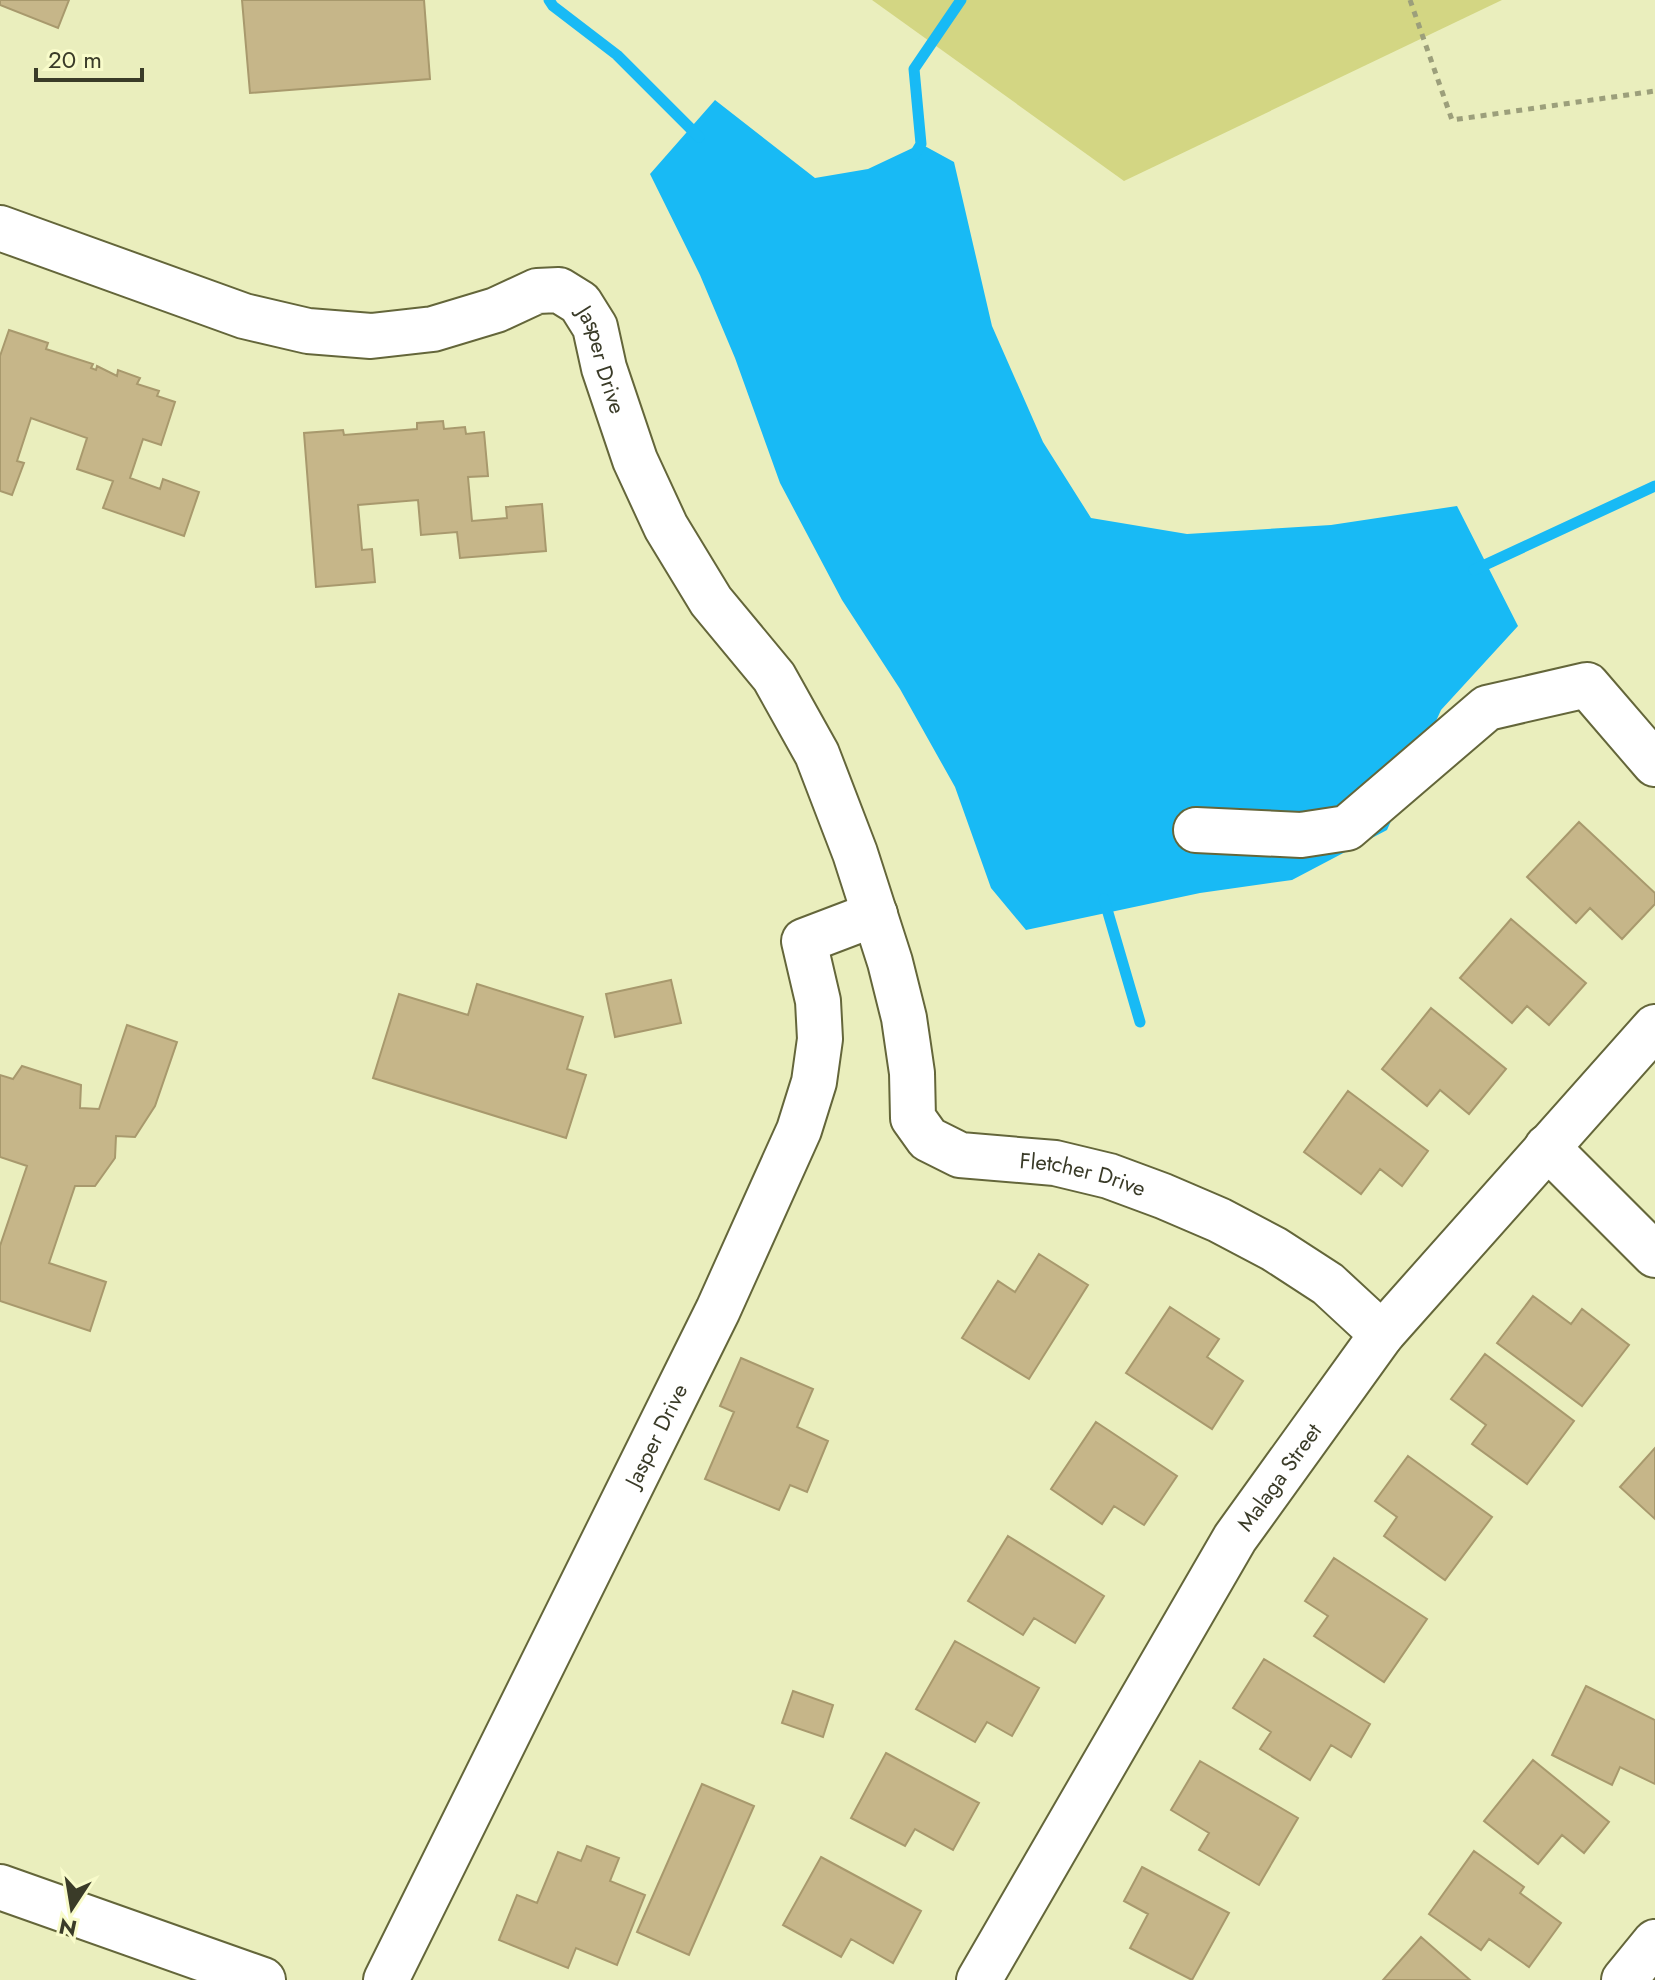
<svg xmlns="http://www.w3.org/2000/svg" width="1655" height="1980" font-family="Jost,sans-serif">
<style>
.green{fill:#d3d683}
.water{fill:#18baf5}
.lines{fill:none;stroke-linecap:round;stroke-linejoin:round}
.stream{stroke:#18baf5;stroke-width:11}
.building{fill:#c6b689;stroke:#a8996d;stroke-width:2}
.minor-casing{stroke:#64663a;stroke-width:48}
.path{stroke:#9c9f7b;stroke-width:5;stroke-dasharray:6 6;stroke-linecap:butt}
.minor{stroke:#fff;stroke-width:44}
.labels{text-anchor:middle;dominant-baseline:central;stroke-width:7;stroke-linejoin:round;paint-order:stroke}
.street-label{font-size:22px;fill:#3a3b28;stroke:#f8fbca}
</style>
<rect width="100%" height="100%" fill="#eaeebd"/>
<path class="green" d="M872 0H1502L1124 181Z"/>
<path class="water" d="M715 100 815 178 868 169 921 144 954 162 992 326 1043 442 1091 518 1187 534 1331 525 1457 506 1518 626 1441 710 1387 830 1292 880 1200 893 1026 930 991 888 955 787 900 689 842 600 780 483 735 358 700 275 650 174Z"/>
<g class="lines">
<path class="stream" d="M549 0 553 6 617 55 699 137
M915 154 921 144 914 69 961 0
M1474 570 1655 486
M1104 899 1140 1022"/>
</g>
<path class="building" d="M0 0H69L58 28 0 5Z
M242 0H424L430 79 250 93Z
M9 330 48 343 46 349 93 364 91 368 96 370 97 366 117 376 118 370 140 378 137 384 159 391 157 396 175 402 161 445 143 439 130 478 160 489 163 479 199 492 184 536 103 508 113 481 77 469 87 438 31 418 17 461 24 463 12 495 0 491V356Z
M443 421 444 429 465 427 466 434 484 432 488 476 468 477 472 521 507 518 506 507 542 504 546 551 460 558 457 532 421 535 418 500 358 505 362 550 372 549 375 582 316 587 304 433 343 430 344 435 417 429V423Z
M1579 822 1655 893V904L1622 939 1590 908 1576 923 1527 877Z
M1511 919 1586 983 1549 1025 1527 1006 1512 1023 1460 978Z
M671 980 681 1023 615 1037 606 994Z
M477 984 583 1017 567 1069 586 1075 566 1138 373 1078 399 994 468 1015Z
M1431 1008 1506 1069 1469 1114 1440 1090 1427 1106 1382 1069Z
M127 1025 177 1042 155 1106 135 1137 116 1136 115 1158 95 1186H75L49 1263 106 1282 90 1331 0 1301V1246L27 1166 0 1157V1075L13 1079 22 1066 81 1085 80 1108 99 1109Z
M1348 1091 1428 1151 1402 1186 1380 1169 1361 1194 1304 1152Z
M1039 1254 1088 1285 1029 1379 962 1338 998 1281 1015 1292Z
M1533 1296 1571 1324 1582 1309 1629 1345 1582 1406 1497 1343Z
M1170 1307 1219 1339 1207 1357 1243 1381 1212 1429 1126 1373Z
M1485 1354 1574 1421 1527 1484 1472 1444 1486 1425 1451 1399Z
M741 1358 813 1389 797 1427 828 1441 807 1492 790 1485 779 1510 705 1479 734 1412 720 1406Z
M1096 1422 1177 1476 1144 1525 1114 1506 1102 1524 1051 1489Z
M1655 1448V1519L1620 1487Z
M1408 1456 1492 1517 1445 1580 1384 1536 1397 1517 1375 1501Z
M1008 1536 1104 1596 1075 1643 1034 1618 1023 1635 968 1601Z
M1334 1558 1427 1619 1384 1682 1314 1636 1328 1616 1305 1601Z
M955 1641 1039 1688 1012 1736 987 1722 975 1742 916 1709Z
M1264 1659 1370 1724 1351 1757 1331 1745 1310 1780 1260 1749 1271 1732 1233 1708Z
M1586 1686 1655 1720V1784L1620 1767 1612 1785 1552 1755Z
M793 1691 833 1705 823 1737 782 1723Z
M886 1753 979 1803 953 1850 915 1829 905 1846 851 1818Z
M1533 1760 1609 1822 1584 1853 1562 1835 1538 1864 1484 1821Z
M1200 1761 1298 1818 1259 1885 1199 1850 1209 1833 1171 1810Z
M702 1784 754 1806 689 1955 637 1932Z
M587 1846 619 1858 610 1881 645 1895 617 1965 576 1948 568 1968 499 1940 517 1895 537 1903 558 1852 581 1861Z
M1474 1851 1524 1887 1520 1893 1561 1923 1529 1967 1489 1939 1481 1950 1429 1914Z
M821 1857 921 1911 893 1963 851 1939 841 1957 783 1925Z
M1142 1867 1229 1913 1192 1980 1130 1948 1148 1914 1124 1901Z
M1421 1937 1470 1980H1383Z"/>
<g class="lines">
<defs>
<g id="minor">
<path id="s1" d="M0 228 244 316 308 331 371 336 433 329 496 310 537 291 559 290 580 303 595 327 604 368 635 460 666 527 711 601 774 677 817 754 855 853 890 962 904 1018 912 1073 913 1118 928 1139 960 1155 1055 1163 1109 1176 1163 1196 1219 1220 1274 1249 1328 1284 1382 1334"/>
<path d="M1196 830 1301 835 1347 828 1487 708 1587 685 1655 764"/>
<path d="M1547 1147 1655 1255"/>
<path d="M0 1887 263 1980"/>
<path id="s2" d="M386 1980 718 1310 799 1130 814 1082 820 1039 818 1001 804 941 875 914"/>
<path id="s3" d="M979 1980 1235 1538 1382 1334 1655 1027"/>
<path d="M1624 1980 1655 1942"/>
</g>
</defs>
<use href="#minor" class="minor-casing"/>
<path class="path" d="M1410 0 1452 120 1655 91"/>
<use href="#minor" class="minor"/>
</g>
<g class="labels">
<g class="street-label">
<text stroke="none"><textPath href="#s1" startOffset="670">Jasper Drive</textPath></text>
<text stroke="none"><textPath href="#s1" startOffset="1688">Fletcher Drive</textPath></text>
<text stroke="none"><textPath href="#s2" startOffset="608">Jasper Drive</textPath></text>
<text stroke="none"><textPath href="#s3" startOffset="586">Malaga Street</textPath></text>
</g>
</g>
<g transform="translate(72 1908) rotate(192)" stroke="#f8fbca" stroke-width="6" paint-order="stroke">
<path d="M0-6L14 30L0 20L-14 30Z" fill="#3a3b28"/>
<text y="-12" font-size="22" font-weight="bold" text-anchor="middle" fill="#3a3b28">N</text>
</g>
<path d="M36 68v12h106v-12" fill="none" stroke="#3a3b28" stroke-width="4"/>
<text x="48" y="68" font-size="24" fill="#3a3b28" stroke="#f8fbca" stroke-width="6" paint-order="stroke">20 m</text>
</svg>
